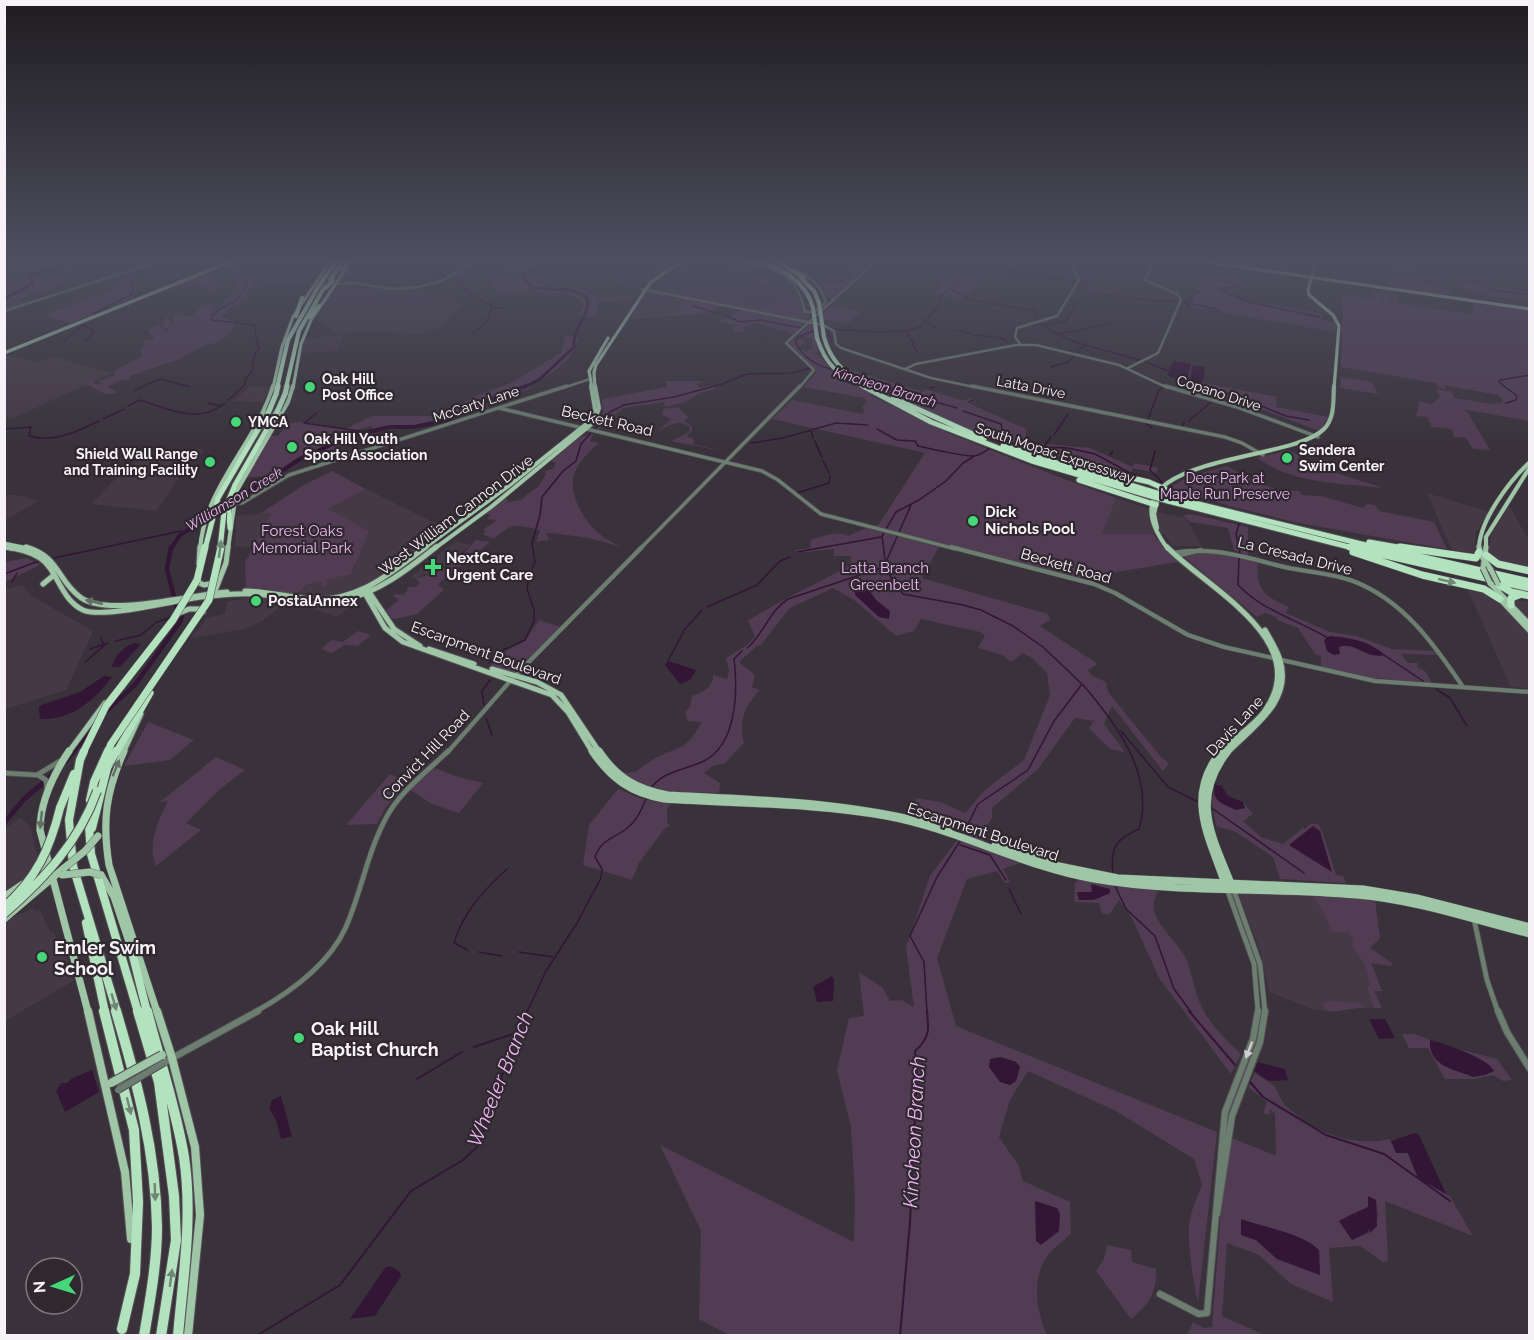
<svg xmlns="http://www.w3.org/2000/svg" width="1534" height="1340" font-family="Raleway,sans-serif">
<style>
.built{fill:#453946}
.green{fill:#513c53;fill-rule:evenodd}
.water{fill:#331536}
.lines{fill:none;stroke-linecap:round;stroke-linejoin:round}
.stream-far1{stroke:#331536;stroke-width:1.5}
.stream{stroke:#331536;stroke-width:2}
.river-far3{stroke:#331536;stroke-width:3}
.river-far2{stroke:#331536;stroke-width:4}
.river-far1{stroke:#331536;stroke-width:4.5}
.river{stroke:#331536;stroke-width:5}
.minor-far4-casing{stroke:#575158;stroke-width:3}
.minor-far3-casing{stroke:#575158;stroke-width:4.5}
.minor-far2-casing{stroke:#575158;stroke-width:5}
.minor-far1-casing{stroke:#575158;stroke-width:6}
.minor-casing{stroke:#575158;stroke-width:8}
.major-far4-casing{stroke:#575158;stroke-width:4}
.major-far3-casing{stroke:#575158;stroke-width:5}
.major-far2-casing{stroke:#575158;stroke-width:7}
.major-far1-casing{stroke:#575158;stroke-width:8}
.major-casing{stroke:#575158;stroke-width:10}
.highway-far4-casing{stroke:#575158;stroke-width:4.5}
.highway-far3-casing{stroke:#575158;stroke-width:7}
.highway-far2-casing{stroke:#575158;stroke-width:8}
.highway-far1-casing{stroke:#575158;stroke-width:10}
.highway-casing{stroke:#575158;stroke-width:12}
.minor-far4{stroke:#6b7e6f;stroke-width:2}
.minor-far3{stroke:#6b7e6f;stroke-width:3}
.minor-far2{stroke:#6b7e6f;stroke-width:4}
.minor-far1{stroke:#6b7e6f;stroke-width:4.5}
.minor{stroke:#6b7e6f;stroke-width:6}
.major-far4{stroke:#9fc6a7;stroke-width:3}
.major-far3{stroke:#9fc6a7;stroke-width:4}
.major-far2{stroke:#9fc6a7;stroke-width:5}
.major-far1{stroke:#9fc6a7;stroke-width:7}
.major{stroke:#9fc6a7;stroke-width:8}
.highway-far4{stroke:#b3e3be;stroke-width:4}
.highway-far3{stroke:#b3e3be;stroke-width:5}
.highway-far2{stroke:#b3e3be;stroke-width:7}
.highway-far1{stroke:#b3e3be;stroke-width:8}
.highway{stroke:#b3e3be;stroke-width:10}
.minor-bridge-casing{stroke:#575158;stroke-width:8;stroke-linecap:butt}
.major-bridge-far2-casing{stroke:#575158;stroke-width:7;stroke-linecap:butt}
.major-bridge-far1-casing{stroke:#575158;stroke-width:8;stroke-linecap:butt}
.major-bridge-casing{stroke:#575158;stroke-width:10;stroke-linecap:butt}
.highway-bridge-far3-casing{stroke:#575158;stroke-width:4.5;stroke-linecap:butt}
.highway-bridge-far2-casing{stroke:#575158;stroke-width:7;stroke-linecap:butt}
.highway-bridge-far1-casing{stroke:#575158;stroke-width:8;stroke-linecap:butt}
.highway-bridge-casing{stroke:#575158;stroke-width:10;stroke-linecap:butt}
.minor-bridge{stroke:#6b7e6f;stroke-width:6}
.major-bridge-far2{stroke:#9fc6a7;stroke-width:5}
.major-bridge-far1{stroke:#9fc6a7;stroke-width:7}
.major-bridge{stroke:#9fc6a7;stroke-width:8}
.highway-bridge-far3{stroke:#b3e3be;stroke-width:4}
.highway-bridge-far2{stroke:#b3e3be;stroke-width:5}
.highway-bridge-far1{stroke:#b3e3be;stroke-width:7}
.highway-bridge{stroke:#b3e3be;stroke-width:8}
.oneway{fill:#718676}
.oneway2{fill:#616f65}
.oneway3{fill:#cdcfce}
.poi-dot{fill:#46d779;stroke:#2f282f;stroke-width:2}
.labels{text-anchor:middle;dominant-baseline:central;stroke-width:4.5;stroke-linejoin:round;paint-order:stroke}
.far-poi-label{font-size:14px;font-weight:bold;fill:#f7f2f7;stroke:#2f282f;text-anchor:start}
.far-water-label{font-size:14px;font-style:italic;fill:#edb6f2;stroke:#2f282f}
.far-street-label{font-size:14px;fill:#f7f2f7;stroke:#2f282f}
.far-park-label{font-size:14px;fill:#f0b9f5;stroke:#2f282f}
.street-label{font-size:15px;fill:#f7f2f7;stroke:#2f282f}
.poi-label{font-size:15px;font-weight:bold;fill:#f7f2f7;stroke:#2f282f;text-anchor:start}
.park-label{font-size:15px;fill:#f0b9f5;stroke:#2f282f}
.near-poi-label{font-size:18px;font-weight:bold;fill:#f7f2f7;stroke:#2f282f;text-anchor:start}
.near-water-label{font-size:20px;font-style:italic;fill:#edb6f2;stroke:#2f282f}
</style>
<rect width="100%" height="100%" fill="#39323a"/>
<path class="built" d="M261 260H327L317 273 307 271 298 275 312 279 309 284 253 286 259 268 279 272 288 268 263 263Z
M661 260H682L655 274 640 288 613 284 629 262 655 264Z
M691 260 740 261 724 272 736 278 764 285 782 276 796 287 801 299H779L770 307 689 292 681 293 666 290 663 292 648 290 663 274Z
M1076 260H1121L1128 266 1122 276 1077 269Z
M353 284 351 289 416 288 421 293 432 297 464 305 436 329 424 334 374 332 338 333 318 321 316 314 337 285Z
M646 292 720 306 712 311 694 314 628 319Z
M343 335 338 351 301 353 305 339Z
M5 355 39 362 54 357 112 373 11 419 5 417Z
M270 386 264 402 232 401 250 387Z
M205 449 197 461H191L156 511 91 504 122 472 148 451Z
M366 489 449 530 428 543 375 583 340 595 312 598 295 595 320 575 354 569 355 564 328 509Z
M1427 493 1489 512 1475 534V554L1453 552Z
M4 495H17L39 501 5 520Z
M1116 498 1162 513 1186 518 1202 546H1173L1164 534H1101Z
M1509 506 1529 540V567L1495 560 1489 553 1491 535Z
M272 512 254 546 235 547 236 516Z
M456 541 471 545 432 575 423 574 416 579 410 577Z
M23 585 30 595 93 631 66 690 5 709V589Z
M1468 590 1529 602V689L1510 686Z
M257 596 285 604 260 622 244 629 191 638 207 618 225 614 227 602Z
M362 597 337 617 311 608 312 606Z
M20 817 30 827 38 859 32 873 5 895V829Z
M1241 893 1325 896 1380 938 1370 948 1392 963 1391 966 1371 963 1382 991H1374L1382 1008H1354L1336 1011 1315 1010 1272 993 1269 990 1260 951 1239 895Z
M33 908 36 911 39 909 51 933 53 932 67 957 73 981 5 1021V921Z"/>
<path class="green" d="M4 260H96L91 265 77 269 52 289 22 298 19 301 35 302 5 309V292L8 290 5 288V278L16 274 5 273 13 268H5Z
M239 260 262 263C255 279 248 301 228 309L226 314 219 317 237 322 229 334 217 343 204 345 180 359 130 376 131 379 120 380 108 387 118 393 105 394 86 384 91 381 95 384H102L99 381 116 375 112 372 142 356V353L139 352 145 345 142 340 155 339 147 330 159 324 166 332 171 333 162 325 166 316 170 315 168 318 174 328 173 315 192 316 202 306 210 304 216 309 211 314 212 318 214 312 221 308 219 306 226 303 222 302 240 291 239 287 233 285 239 282 236 280 242 275 229 272 222 268Z
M517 260H575L539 270 533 278 547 288 573 290C559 295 540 294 527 286L531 290 496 293 495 286 490 283C497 273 505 265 517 260Z
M781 260H864L874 262 830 300 820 285 851 280 855 276 847 269 850 267 835 261 800 263Z
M929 260H957L956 267 978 274 976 277 978 281 987 283 978 282 977 286 966 295 974 297 963 299 933 294 949 275 944 270 936 271 942 268Z
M1401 260H1420L1424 284 1450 288 1447 295 1392 287 1383 275 1389 267 1388 263Z
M739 261 764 268 780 277 764 285 742 279 724 278 726 273 724 272Z
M1204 269 1224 272 1221 281 1223 283 1245 288H1229L1231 293 1229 295 1243 300 1322 313 1321 320 1336 323V332L1224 313 1225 315H1219V311L1209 308 1205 310 1189 307 1197 293Z
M135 273H140L134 278 136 282V292L132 296 136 297 71 323 44 315 114 289Z
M209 273 217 284 218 291 209 293 210 288 197 284 183 287 174 286Z
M1459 282 1529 292V301L1471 293 1470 289 1456 287Z
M580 290 596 297 635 296 632 300 597 301V313L595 318 578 316 584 306 579 299 568 294Z
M666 290 681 293 689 292 773 307 772 305 779 299H801L802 311 811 317 805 320 663 292Z
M1379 290H1383L1390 302H1394L1388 292 1397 294V303L1474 315 1473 302 1529 310V421L1462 409 1468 413 1490 450 1473 449 1466 438 1454 437 1452 429 1432 427 1427 417 1416 416 1419 401 1432 404 1440 397 1435 389 1451 391 1455 398 1490 404 1502 403 1503 400 1498 395 1444 385 1446 389 1438 387 1435 383 1341 367 1343 295 1376 300 1372 291H1376L1381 301H1385Z
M681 298 720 306 706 313 633 319 635 315 648 317 678 313 686 302Z
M832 306 861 312 847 324 824 319 823 314Z
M743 309 806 323 795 334 757 323 743 328 744 332H735L733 329 738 325 718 322Z
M810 324 813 326 818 353 814 354 819 355 832 371 845 368 923 392 925 389 964 401 970 398 975 400 970 404 1027 429 1025 442 1090 448 1133 467 1134 463 1158 468 1156 473 1133 468 1131 473 1050 456 992 439 937 418 889 395 892 394 890 392H877L870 395 948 433 1064 479 1116 498 1102 534H1153L1178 562 1105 574 1088 580 874 526 879 524 925 453 772 419 792 400 863 414 864 410 862 407 867 401 864 398 804 387 817 371 788 344 796 337 804 340 803 342 806 344V342L807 345 803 344 797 347 806 352 812 349V339L798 335Z
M565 337H578C578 356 546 380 529 386L531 388 469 410 448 420 419 427 374 431 371 426 346 433 344 437 351 442 339 446 340 449 322 457 315 450 297 458 273 476 245 477 270 436H278L289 423 302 422 345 429 372 416H435L448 412 473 397 513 382 562 352Z
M1341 377 1372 382 1378 394 1340 388Z
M666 381H702L703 383 696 384 700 388 714 385 716 389 700 393 686 402 680 398 685 402 665 407 664 402 623 408 599 429 594 428 603 413 602 399 667 387Z
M1202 383 1277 397 1276 407 1329 417 1319 431 1248 404 1199 391Z
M677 407 689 417 684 421 692 426V430L687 437 693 438 694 442 692 444 731 453 671 441 689 432 690 427C678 418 669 426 658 431L671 419 662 415 663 409Z
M593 434 590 441 599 443C574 465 564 480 581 511 591 529 603 539 622 547L589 538 551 533 546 534 549 540 536 542 540 530C517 525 512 522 494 539L482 534 485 532 484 529 497 520 487 519 490 515 485 513 505 497 509 502 523 499 526 495 538 487 546 474 544 472 554 468 556 463 549 460 581 437Z
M1289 450 1301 456 1297 459 1300 461 1383 488C1340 483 1294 484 1257 458Z
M1227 466 1259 484 1280 490 1299 491 1302 495 1321 496 1363 508 1367 504 1375 505 1379 511 1434 522 1447 549 1298 523 1233 507 1170 487 1191 476Z
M332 471 366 489 328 509 369 531 351 574 326 580 328 585 322 587 323 583 321 581 308 584 295 595 264 588 246 590 245 563 271 513H261L302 486Z
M1191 514 1248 527V556L1234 550 1228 528 1190 522 1183 515Z
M866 528 939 547 922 578 1048 614 1050 620 1040 626 1098 664 1088 670 1091 675 1106 682 1108 692 1161 757 1169 763 1163 771 1112 706 1104 724 1125 752 1110 749 1089 728 1094 721 1075 718 1038 769 992 808V818L986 827 982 848 1020 863 1003 869 1010 882 1005 883 997 871 967 879 937 958 956 1026 1217 1132 1198 1303C1193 1279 1188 1251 1189 1226 1190 1212 1197 1198 1202 1185L1194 1159 1114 1110 1028 1071 1010 1100 999 1137 1019 1166 1023 1181 1070 1202 1071 1234C1062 1242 1049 1251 1044 1261 1032 1285 1037 1313 1047 1335L731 1336 699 1319 701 1231 660 1145 854 1242 855 1196 851 1127 837 1070 849 1018 864 1016 859 972 883 988 890 1001 902 1000 914 1007 906 948 930 876 964 831 912 812 916 798 940 802 965 813 985 790 1024 760 1050 695 1047 673 1032 658 1023 653 1011 662 1002 655 978 648 985 635 980 632 921 619 914 631 896 636 854 600 833 588 790 608 760 646 758 645 739 662 755 675 752 687 760 690C745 706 738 721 744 743L725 763 713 766 704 773 720 783 719 793 663 791 645 787 620 773 635 772 655 758 683 746 692 738 702 722 687 721 685 712 690 707 692 696C703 692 714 687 713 675L727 679 729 671 726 658 747 645 755 636 748 621C780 600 814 585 847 567L851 562V556H834V549L796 553 795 550 810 548 811 540C822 536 838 530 848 536Z
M475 540 490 542 438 584 444 590 417 614 395 619 391 618 386 610 398 601 397 598 393 596 395 594 403 595 408 590 407 587H415L420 583 416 579C422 575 427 577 434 574 448 567 467 553 475 540Z
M1197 552 1227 554 1258 563C1256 590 1264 596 1289 607L1286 613 1330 632 1357 636 1392 649 1435 651 1438 655 1401 654 1408 663H1418L1417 667 1425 671 1432 683 1373 678 1321 667V656L1315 654 1298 628 1277 620 1276 617 1265 613 1257 617 1183 556Z
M27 558 40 565 5 582V562Z
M539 620 561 627 514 674 490 666 506 651 525 641Z
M358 631 371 635 358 646 345 645 332 653 321 649 332 640 343 642Z
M148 722 194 740 170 760 124 766Z
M216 757 245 770 220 789 186 823 201 830 156 866C147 844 158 821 168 801L160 802Z
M435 768 458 777 483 783 459 813 432 804 409 789Z
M390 774 408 783 386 807 377 824 346 825Z
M1217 784 1222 786 1228 796 1243 802 1253 814 1243 821 1261 837 1283 844 1303 828 1305 829 1310 824H1318L1322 831 1336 875 1343 876 1346 883 1280 879 1273 857 1236 832 1216 826 1212 802 1215 785Z
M618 789 642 799 671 804 667 808V822L670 826 665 828 639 863 632 880 583 865 589 825Z
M1079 880 1158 890C1157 895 1154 899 1154 904 1151 921 1179 943 1186 959 1192 973 1194 989 1200 1003 1209 1024 1225 1039 1241 1054L1231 1074 1159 978 1132 918 1119 900 1109 915 1102 913 1099 903 1074 902 1075 883Z
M1313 896 1375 900 1380 938 1370 948 1392 963 1391 966 1371 963 1382 991H1374L1382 1008H1374L1367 987 1370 985 1364 963 1352 946 1353 938 1348 932H1332L1323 911Z
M1325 1001 1360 1003 1366 1007 1329 1012 1323 1006Z
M1402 1034H1414L1447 1046 1497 1059 1512 1080 1503 1081 1493 1075 1473 1079H1445L1428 1048H1409Z
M1255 1073C1261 1078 1270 1082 1274 1086 1279 1092 1280 1100 1286 1106 1313 1132 1353 1148 1390 1139L1391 1143 1408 1154 1418 1178 1450 1196 1473 1236 1385 1201 1388 1261 1383 1262 1360 1246 1329 1248 1333 1302 1291 1284 1259 1255 1227 1243 1222 1316 1264 1335 1221 1334 1220 1335 1186 1336 1193 1322 1204 1328 1212 1327 1221 1211 1232 1138 1276 1156 1275 1114 1270 1109 1269 1115 1263 1113 1267 1102 1248 1087ZM1376 1200 1378 1217 1371 1232 1352 1240 1339 1221 1367 1208ZM1271 1230 1292 1236 1277 1259 1256 1240 1241 1235Z
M1107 1245 1131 1250 1132 1262 1156 1269C1157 1292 1149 1305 1131 1319L1096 1271 1104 1259Z"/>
<path class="water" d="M1174 361 1191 364 1187 379 1190 381 1193 365 1205 367 1203 381 1199 382V389L1167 375 1171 371 1169 368Z
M864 588H868L876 600 890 611 889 619 879 617 855 595V591Z
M1330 636C1352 638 1369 641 1385 655 1365 660 1356 641 1339 647L1340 654 1334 655 1327 651 1324 640Z
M134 643 141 644 120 667H112C114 657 124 646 134 643Z
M668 661 696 670 690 680 680 684 665 665Z
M104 676 112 677C94 701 72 720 40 719L39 707 41 705 80 692Z
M1215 784 1222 786 1228 796 1243 802 1245 808 1236 810C1222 803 1211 802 1215 784Z
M1313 826 1320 831 1332 872 1289 845Z
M1091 884 1110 889V893L1094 900H1079L1077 892H1092Z
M832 976 834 980 833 1001 817 1002 813 987Z
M1369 1019H1385L1395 1038 1379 1039Z
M1430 1040C1444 1043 1488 1058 1494 1071L1485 1075 1473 1077C1458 1070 1428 1068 1430 1040Z
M1001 1057 1016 1062 1020 1067 1016 1081 1010 1085 1000 1082 989 1067 990 1059Z
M1258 1062 1285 1069 1288 1080 1269 1081 1254 1071Z
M92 1070 99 1092 65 1112 56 1091 61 1083H67L71 1079Z
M281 1096 292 1136 281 1139 276 1120 269 1108 272 1100Z
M1415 1133 1419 1135 1446 1194 1418 1178 1408 1153H1396L1391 1141Z
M1368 1196 1376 1200 1377 1226 1371 1232 1367 1228 1368 1232 1352 1240 1339 1221 1354 1213 1360 1220 1355 1213 1368 1207Z
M1035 1201 1057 1208 1060 1214 1059 1231 1041 1245 1036 1241Z
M1241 1219C1263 1227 1305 1234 1319 1250L1320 1275 1277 1259 1256 1240 1241 1235Z
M390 1266 400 1272 401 1276 375 1316 350 1319 385 1268Z"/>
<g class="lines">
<path class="stream-far1" d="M440 260 438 272 445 276
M969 260H981
M991 260 1006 264 1004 269 1007 271 1075 282
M1136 260 1149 263
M234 261 250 270C248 280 246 291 238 298 229 308 216 306 211 320L255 325 256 333
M4 263 18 260
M1154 265 1183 269 1199 268
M451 277 467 291
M1080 283 1089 284 1086 290 1091 293 1157 301H1178
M1218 288 1245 301 1319 317
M1219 288 1242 287
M1488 289 1530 295
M952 290 972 300 1035 311 1037 321
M468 293 492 305 487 322 473 333
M1183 302 1189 304 1188 307
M1185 302H1190L1194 293 1200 292
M1192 304 1216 309 1222 314
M693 306 720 314
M493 308H504
M1073 309 1075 303
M93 314 131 295 134 290 131 281 134 275 147 267
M724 315 740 322 761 320 801 328
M925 321 938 329
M1040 323C1070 346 1105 349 1140 360
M1057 323 1066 321 1072 311
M83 325 93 330 90 338 85 341
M1042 325 1053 324
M1099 326 1113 322
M830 329 828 332 831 341
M833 329 876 332 905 331 920 327 938 307 941 296 957 282 958 270 943 260
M955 330 971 334
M906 331 913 343
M1071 332 1096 326
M1058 334 1069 332
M975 335 992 337
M800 336 813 331
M799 337 795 341C802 358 817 366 834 370
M995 337 1004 339 1008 344
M64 341 85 323
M913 345 917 352
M1078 350 1084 346
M254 356 259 349 255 334
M1145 362 1171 372
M1051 367 1068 362 1073 357
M864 382 957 408
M1199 386 1237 396 1286 416 1309 420
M930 388 935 387
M135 390 160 379 190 387
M228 400 245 385V380L252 371 254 357
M969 402 973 400
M208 403 222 406
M1506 403 1516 400 1517 396 1499 382 1500 380 1530 375
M128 406 140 400C168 409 200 425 225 403
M963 411 1001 424 1005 439 997 446
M317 413 304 423 366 432
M103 419 124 409
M1148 419 1159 390 1163 388
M1189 421 1211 402
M1146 423 1152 428
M1182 427 1184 422
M4 429 31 427 29 436C54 443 76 432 99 421
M877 429 897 440 915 441 918 446C926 448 968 457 975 456 980 455 987 450 992 447
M811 430 813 438
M1054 435 1068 414
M815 441 822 458
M1003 441 1022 446 1068 448 1095 454 1130 473 1162 483
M751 443 783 438 836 423 868 425
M1043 448 1051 437
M1155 451 1150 470 1162 482
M1110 455 1113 451
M823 461 829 473
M797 493 829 483 830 476
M1239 524 1236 534 1240 553
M797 552 881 537
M54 558 181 531
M1239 558 1238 585C1263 611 1298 620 1328 638
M886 562 911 505
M4 574 39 561
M12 582 17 573
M707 607 757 585 780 561 790 557
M101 637 103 644
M116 641 141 635 157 622 172 617
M747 648C764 634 769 611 788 599L884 567
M90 649 108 643
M1384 655 1423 681
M668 661 685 629 702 610
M85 662 106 644
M489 663 503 650 525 640 534 621V609L527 589 529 575 535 562 532 543 540 515 542 497 563 471 576 461 581 444 610 412 624 405 674 397 722 384 747 374 792 373 810 368
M1083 685C1116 723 1155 775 1139 829 1116 839 1110 847 1113 873
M1436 689 1450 698 1467 726
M484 705 482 691 490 680
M486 718 492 735
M1121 731 1168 787 1198 802
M651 788C663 771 685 770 704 761 737 744 738 691 734 659L742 651
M1213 809 1304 873
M965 830 978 804 1028 770 1054 721 1082 684 1043 647 1013 626 981 610 963 605 903 594 893 582 886 567 882 536 896 512 919 500 946 481 963 463 973 457
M960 845 990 855 1006 880
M1115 886 1126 909 1155 936 1174 989 1191 1012
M1009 889 1021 914
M468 950 454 943C463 912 484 890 507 869
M479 952 502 956
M519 952 553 957
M527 1012 546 971 577 923 601 878 602 869 595 857C601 839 614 839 627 828 637 821 641 810 646 799
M927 1012 924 962 910 936 937 877 960 841"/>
<path class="stream" d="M1189 1011 1235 1065
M474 1047 516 1033
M417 1079 462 1052
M1250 1082 1263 1097 1326 1135 1384 1154 1450 1201
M256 1336 340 1285 411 1191 463 1160 477 1147 516 1035 527 1011
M900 1336 910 1222 917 1073 915 1051C930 1038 929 1029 927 1011"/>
<path class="river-far3" d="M4 299C12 294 28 288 33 282L28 276 54 270 62 260
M523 388 540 379 574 347C572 327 591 316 587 297L570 290 533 288 524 279V276L535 267 559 260"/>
<path class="river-far2" d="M233 502 300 459 350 436 390 427H414L448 420 469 408 526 386
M171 549 180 535 226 507"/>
<path class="river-far1" d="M171 547 167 569 177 609
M106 711 135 685 180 622 182 616 179 614
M72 753 95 724"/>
<path class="river" d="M65 762 73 751
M4 823 24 799 53 775"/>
<defs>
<path id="minor-far4" d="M752 264C786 273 797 277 805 312H814L826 302C820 280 799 269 779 261
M1312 277 1315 260
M312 285 354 283 392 289 418 287 441 281 480 260
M641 289 823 325 834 331 836 344 841 348 931 378 979 388
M4 311 164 260
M1020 344 1015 337 1017 328 1057 316 1079 280 1073 266 1074 260
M1128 368 1158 353 1181 300 1177 294 1145 280 1154 260
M905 369 916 364 1016 345H1036L1119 365 1168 388
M563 388 593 378
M799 388 814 370 786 343 877 260"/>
<path id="minor-far3" d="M972 386 1225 437 1242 443 1263 455
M1165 386 1237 407 1318 437
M499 408 762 471 778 480 821 514 956 549
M234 503H242L289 475 567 386
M640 549 800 386"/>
<path id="minor-far2" d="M951 547 1094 584 1115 593 1188 635 1224 647 1375 681 1530 692
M1173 553C1209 546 1241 556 1276 565 1301 572 1328 572 1353 581 1403 600 1434 644 1463 687
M1176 556 1201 550
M447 753 512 679 642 547"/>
<path id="minor-far1" d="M4 773 37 775 60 761
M38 775 46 780 47 789
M1233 888 1260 964 1265 1012
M1227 889 1254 964 1258 1012
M1474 919 1487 980 1498 1012
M255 1012C289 993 328 965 345 929 361 894 367 853 386 818 400 791 427 772 448 751"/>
<path id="minor" d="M1498 1011 1507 1032 1530 1069
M165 1062 258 1011
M1217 1214 1232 1116 1260 1042 1265 1011
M1160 1294 1199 1314 1207 1313 1225 1112 1253 1039 1258 1011"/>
<path id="major-far4" d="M1193 260 1530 309
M1312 277 1308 289 1309 295 1333 315 1339 326 1334 388
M4 353 235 260
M273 388 282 347 293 317 331 260
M293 388 301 344 311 320 352 260
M592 388 589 371 608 338
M595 388 594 372 596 365 650 283 668 270 689 260"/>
<path id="major-far3" d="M1157 502 1154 514 1157 528
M6 544 31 549
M4 547 15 549
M200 549C205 486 256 444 273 386
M228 549 236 492 288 402 293 386
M423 549 511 484 590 421 595 409 591 386
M434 549 491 507 594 422 599 408 595 386
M1168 549C1094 452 1289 465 1324 429 1335 418 1333 401 1334 386
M1479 549C1479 521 1510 480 1530 462
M1486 549V537L1530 467"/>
<path id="major-far2" d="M5 547C18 549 29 551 40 558 58 570 60 599 83 610 103 619 176 600 201 597 221 595 244 592 265 595 292 599 313 607 341 601 378 593 407 570 436 547
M26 547C60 557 57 580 80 597 107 618 193 594 227 592
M1167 547C1206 588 1316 641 1264 712 1252 728 1233 738 1220 753
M1479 547 1481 555 1491 570
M199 564 200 547
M1483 568 1486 547
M195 581 204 585 214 583
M1490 583 1530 625
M43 584 54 575
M1498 584 1500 599 1530 631
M367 589 394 629 420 646
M363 590 385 628 403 642 552 695 568 712 593 753
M245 591C267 591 288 597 310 599 357 603 390 573 426 547
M213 596 226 563 228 547
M177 614 189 609H201L203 612
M429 649 474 664
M492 669 537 682 561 695 600 753
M68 753 105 703
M123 753 141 714
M1227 753C1252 727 1293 702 1280 660 1277 650 1270 639 1265 630"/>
<path id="major-far1" d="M69 751C53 775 40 801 40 830L88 1012
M124 751C106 792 102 821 109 865L157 1012
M592 751C611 779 631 793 664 799 737 804 814 803 886 816 958 829 1023 867 1094 879 1181 894 1270 887 1357 895 1416 900 1474 920 1530 934
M599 751C617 778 637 789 668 795 763 800 857 802 949 829
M1221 751C1184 797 1209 836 1225 884
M1228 751C1190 800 1212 835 1232 886
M995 845 1059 866 1118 878 1363 889 1417 898 1530 927
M35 875 43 868V858
M101 875 114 897 134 957
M4 897 23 884
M4 919 64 868"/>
<path id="major" d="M88 1011 125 1172 131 1239
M157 1011 172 1058 195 1147 200 1215 188 1336"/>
<path id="highway-far4" d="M755 260C782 269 805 279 813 308
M775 260 804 278
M743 261 757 263
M801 278 814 291 819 303
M323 280 337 260
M330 280 344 260
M296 316 302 298
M310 317 319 306
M824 337C830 360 844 373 864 384
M817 338C827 369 839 373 866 388
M277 388 288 340 317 289
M286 388 299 331 324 288"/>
<path id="highway-far3" d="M863 386 931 422 1032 461 1147 495
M276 394 278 386
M285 394 287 386
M893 398 984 439
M1003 446 1024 452
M1020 452 1150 491
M1072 464 1149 482 1165 489
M1079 480 1156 505
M1170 497 1382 549
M1168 501 1357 549
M228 504 230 528
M224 512 235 485 278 410
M1369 542 1409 549
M205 549 218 498 269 411"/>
<path id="highway-far2" d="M1350 547 1530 588
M1375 547 1530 582
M1400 547 1476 558 1479 552
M1353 552 1422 575 1484 589 1500 599
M1486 555 1498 564 1530 571
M197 580 205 547
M1498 584 1511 592 1530 596
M1511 605V598L1519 595
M107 753 111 744
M116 753 150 693"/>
<path id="highway-far1" d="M80 760 69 820 73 866 117 1012
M90 800 94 782 108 751
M60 808 74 774
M88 813 91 854 138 1012
M92 828 107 768 116 751
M86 923 105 1012
M133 956 147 1012"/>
<path id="highway" d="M104 1011 134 1130 138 1202 135 1274 122 1329
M116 1011C137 1082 156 1152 157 1227 157 1263 150 1300 144 1336
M138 1011 159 1082 174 1196 176 1240 161 1336
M147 1011C159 1059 176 1108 184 1157 193 1217 183 1277 178 1336"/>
</defs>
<use href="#minor-far4" class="minor-far4-casing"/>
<use href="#minor-far3" class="minor-far3-casing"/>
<use href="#minor-far2" class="minor-far2-casing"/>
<use href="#minor-far1" class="minor-far1-casing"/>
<use href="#minor" class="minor-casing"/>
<use href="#major-far4" class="major-far4-casing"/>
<use href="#major-far3" class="major-far3-casing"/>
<use href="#major-far2" class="major-far2-casing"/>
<use href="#major-far1" class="major-far1-casing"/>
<use href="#major" class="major-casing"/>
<use href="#highway-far4" class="highway-far4-casing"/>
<use href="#highway-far3" class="highway-far3-casing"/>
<use href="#highway-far2" class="highway-far2-casing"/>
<use href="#highway-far1" class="highway-far1-casing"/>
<use href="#highway" class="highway-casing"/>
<use href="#minor-far4" class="minor-far4"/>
<use href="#minor-far3" class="minor-far3"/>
<use href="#minor-far2" class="minor-far2"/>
<use href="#minor-far1" class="minor-far1"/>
<use href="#minor" class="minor"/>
<use href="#major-far4" class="major-far4"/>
<use href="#major-far3" class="major-far3"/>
<use href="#major-far2" class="major-far2"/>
<use href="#major-far1" class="major-far1"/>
<use href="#major" class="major"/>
<use href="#highway-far4" class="highway-far4"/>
<use href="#highway-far3" class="highway-far3"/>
<use href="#highway-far2" class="highway-far2"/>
<use href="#highway-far1" class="highway-far1"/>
<use href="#highway" class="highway"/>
<defs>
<path id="minor-bridge" d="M118 1090 165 1062"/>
<path id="major-bridge-far2" d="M1483 568 1490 583
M1491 570 1498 584"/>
<path id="major-bridge-far1" d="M64 868 85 851 98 836
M62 875 90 872 101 875"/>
<path id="major-bridge" d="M111 1083 162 1055"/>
<path id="highway-bridge-far3" d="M342 269 349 260
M326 288 333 280
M317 289 323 280
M819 303 824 337
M813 308 817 338"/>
<path id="highway-bridge-far2" d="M278 410 285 394
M269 411 276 394
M1150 491 1170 497
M1147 495 1168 501
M220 549 224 512"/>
<path id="highway-bridge-far1" d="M111 744 209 600 221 547
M83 753 106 706 173 620 197 580"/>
<path id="highway-bridge" d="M80 760 84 751
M4 907C36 879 50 849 60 808
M4 914C44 879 79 842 97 791"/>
</defs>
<use href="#minor-bridge" class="minor-bridge-casing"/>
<use href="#major-bridge-far2" class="major-bridge-far2-casing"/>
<use href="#major-bridge-far1" class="major-bridge-far1-casing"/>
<use href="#major-bridge" class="major-bridge-casing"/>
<use href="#highway-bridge-far3" class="highway-bridge-far3-casing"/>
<use href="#highway-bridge-far2" class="highway-bridge-far2-casing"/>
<use href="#highway-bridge-far1" class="highway-bridge-far1-casing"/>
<use href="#highway-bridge" class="highway-bridge-casing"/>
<use href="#minor-bridge" class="minor-bridge"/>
<use href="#major-bridge-far2" class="major-bridge-far2"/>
<use href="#major-bridge-far1" class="major-bridge-far1"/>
<use href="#major-bridge" class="major-bridge"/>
<use href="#highway-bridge-far3" class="highway-bridge-far3"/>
<use href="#highway-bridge-far2" class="highway-bridge-far2"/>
<use href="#highway-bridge-far1" class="highway-bridge-far1"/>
<use href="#highway-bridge" class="highway-bridge"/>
</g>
<defs><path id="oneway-solid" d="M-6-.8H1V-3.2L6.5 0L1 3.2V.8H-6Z" transform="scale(1.5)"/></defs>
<g class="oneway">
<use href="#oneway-solid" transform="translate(220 549) rotate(-83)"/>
<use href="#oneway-solid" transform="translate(1447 581) rotate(13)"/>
<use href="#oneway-solid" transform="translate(114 1002) rotate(74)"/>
<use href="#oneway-solid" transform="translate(129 1106) rotate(76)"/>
<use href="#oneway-solid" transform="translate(155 1192) rotate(88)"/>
<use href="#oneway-solid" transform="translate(171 1278) rotate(-82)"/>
</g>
<g class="oneway2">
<use href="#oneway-solid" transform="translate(94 602) rotate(-167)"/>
<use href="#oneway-solid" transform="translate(116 768) rotate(-68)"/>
<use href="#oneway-solid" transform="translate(41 820) rotate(96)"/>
</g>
<use class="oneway3" href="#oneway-solid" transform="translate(1249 1050) rotate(111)"/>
<linearGradient id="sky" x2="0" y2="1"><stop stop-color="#1f1c20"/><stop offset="0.58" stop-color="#4e4f60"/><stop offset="1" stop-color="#4e4f60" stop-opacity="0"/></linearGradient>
<rect width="1534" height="448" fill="url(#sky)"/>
<g class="poi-dot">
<circle cx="310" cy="387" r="6"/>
<circle cx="236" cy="422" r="6"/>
<circle cx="292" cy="447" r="6"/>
<circle cx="1287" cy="458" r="6"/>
<circle cx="210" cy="462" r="6"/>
<circle cx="973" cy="521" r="6"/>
<path d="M430 558h6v6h6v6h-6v6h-6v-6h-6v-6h6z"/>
<circle cx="256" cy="601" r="6"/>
<circle cx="42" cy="957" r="6"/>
<circle cx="299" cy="1038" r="6"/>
</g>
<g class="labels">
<g class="far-poi-label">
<text x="322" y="379">Oak Hill<tspan x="322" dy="16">Post Office</tspan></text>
<text x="248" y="422">YMCA</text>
<text x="304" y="439">Oak Hill Youth<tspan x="304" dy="16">Sports Association</tspan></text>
<text x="1299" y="450">Sendera<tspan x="1299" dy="16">Swim Center</tspan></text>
<text x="198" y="454" text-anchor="end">Shield Wall Range<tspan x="198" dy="16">and Training Facility</tspan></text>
</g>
<g class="far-water-label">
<text transform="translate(885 387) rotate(17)">Kincheon Branch</text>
<text transform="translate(234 499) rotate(-31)">Williamson Creek</text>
</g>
<g class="far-street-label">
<text transform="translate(1031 387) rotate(11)">Latta Drive</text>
<text transform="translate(1219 393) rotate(18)">Copano Drive</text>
<text transform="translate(476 404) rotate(-18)">McCarty Lane</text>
<text transform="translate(1055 453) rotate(18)">South Mopac Expressway</text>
</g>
<g class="far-park-label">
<text x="1225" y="478">Deer Park at<tspan x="1225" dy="16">Maple Run Preserve</tspan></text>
</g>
<g class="street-label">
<text transform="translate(607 421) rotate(13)">Beckett Road</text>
<text transform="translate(456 515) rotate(-37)">West William Cannon Drive</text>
<text transform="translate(1295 556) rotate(14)">La Cresada Drive</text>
<text transform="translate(1066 566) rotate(16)">Beckett Road</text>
<text transform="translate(486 653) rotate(20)">Escarpment Boulevard</text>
<text transform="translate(1235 726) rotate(-47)">Davis Lane</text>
<text transform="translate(426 755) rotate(-46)">Convict Hill Road</text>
<text transform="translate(983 832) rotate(18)">Escarpment Boulevard</text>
</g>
<g class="poi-label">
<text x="985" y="512">Dick<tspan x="985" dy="17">Nichols Pool</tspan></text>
<text x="446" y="558">NextCare<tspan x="446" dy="17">Urgent Care</tspan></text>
<text x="268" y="601">PostalAnnex</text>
</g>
<g class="park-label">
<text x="302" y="531">Forest Oaks<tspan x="302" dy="17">Memorial Park</tspan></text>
<text x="885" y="568">Latta Branch<tspan x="885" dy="17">Greenbelt</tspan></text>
</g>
<g class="near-poi-label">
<text x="54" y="947">Emler Swim<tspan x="54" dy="21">School</tspan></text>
<text x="311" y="1028">Oak Hill<tspan x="311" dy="21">Baptist Church</tspan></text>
</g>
<g class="near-water-label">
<text transform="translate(500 1079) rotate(-68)">Wheeler Branch</text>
<text transform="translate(914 1132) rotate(-87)">Kincheon Branch</text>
</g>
</g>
<rect width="1534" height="1340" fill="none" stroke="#f7f2f7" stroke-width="12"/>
<g transform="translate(54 1286) rotate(266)"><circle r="28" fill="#2f282f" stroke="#7f797f" stroke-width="1.5"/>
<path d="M0-4.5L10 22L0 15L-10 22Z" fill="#46d779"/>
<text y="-9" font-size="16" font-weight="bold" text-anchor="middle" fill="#f7f2f7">N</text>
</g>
</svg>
